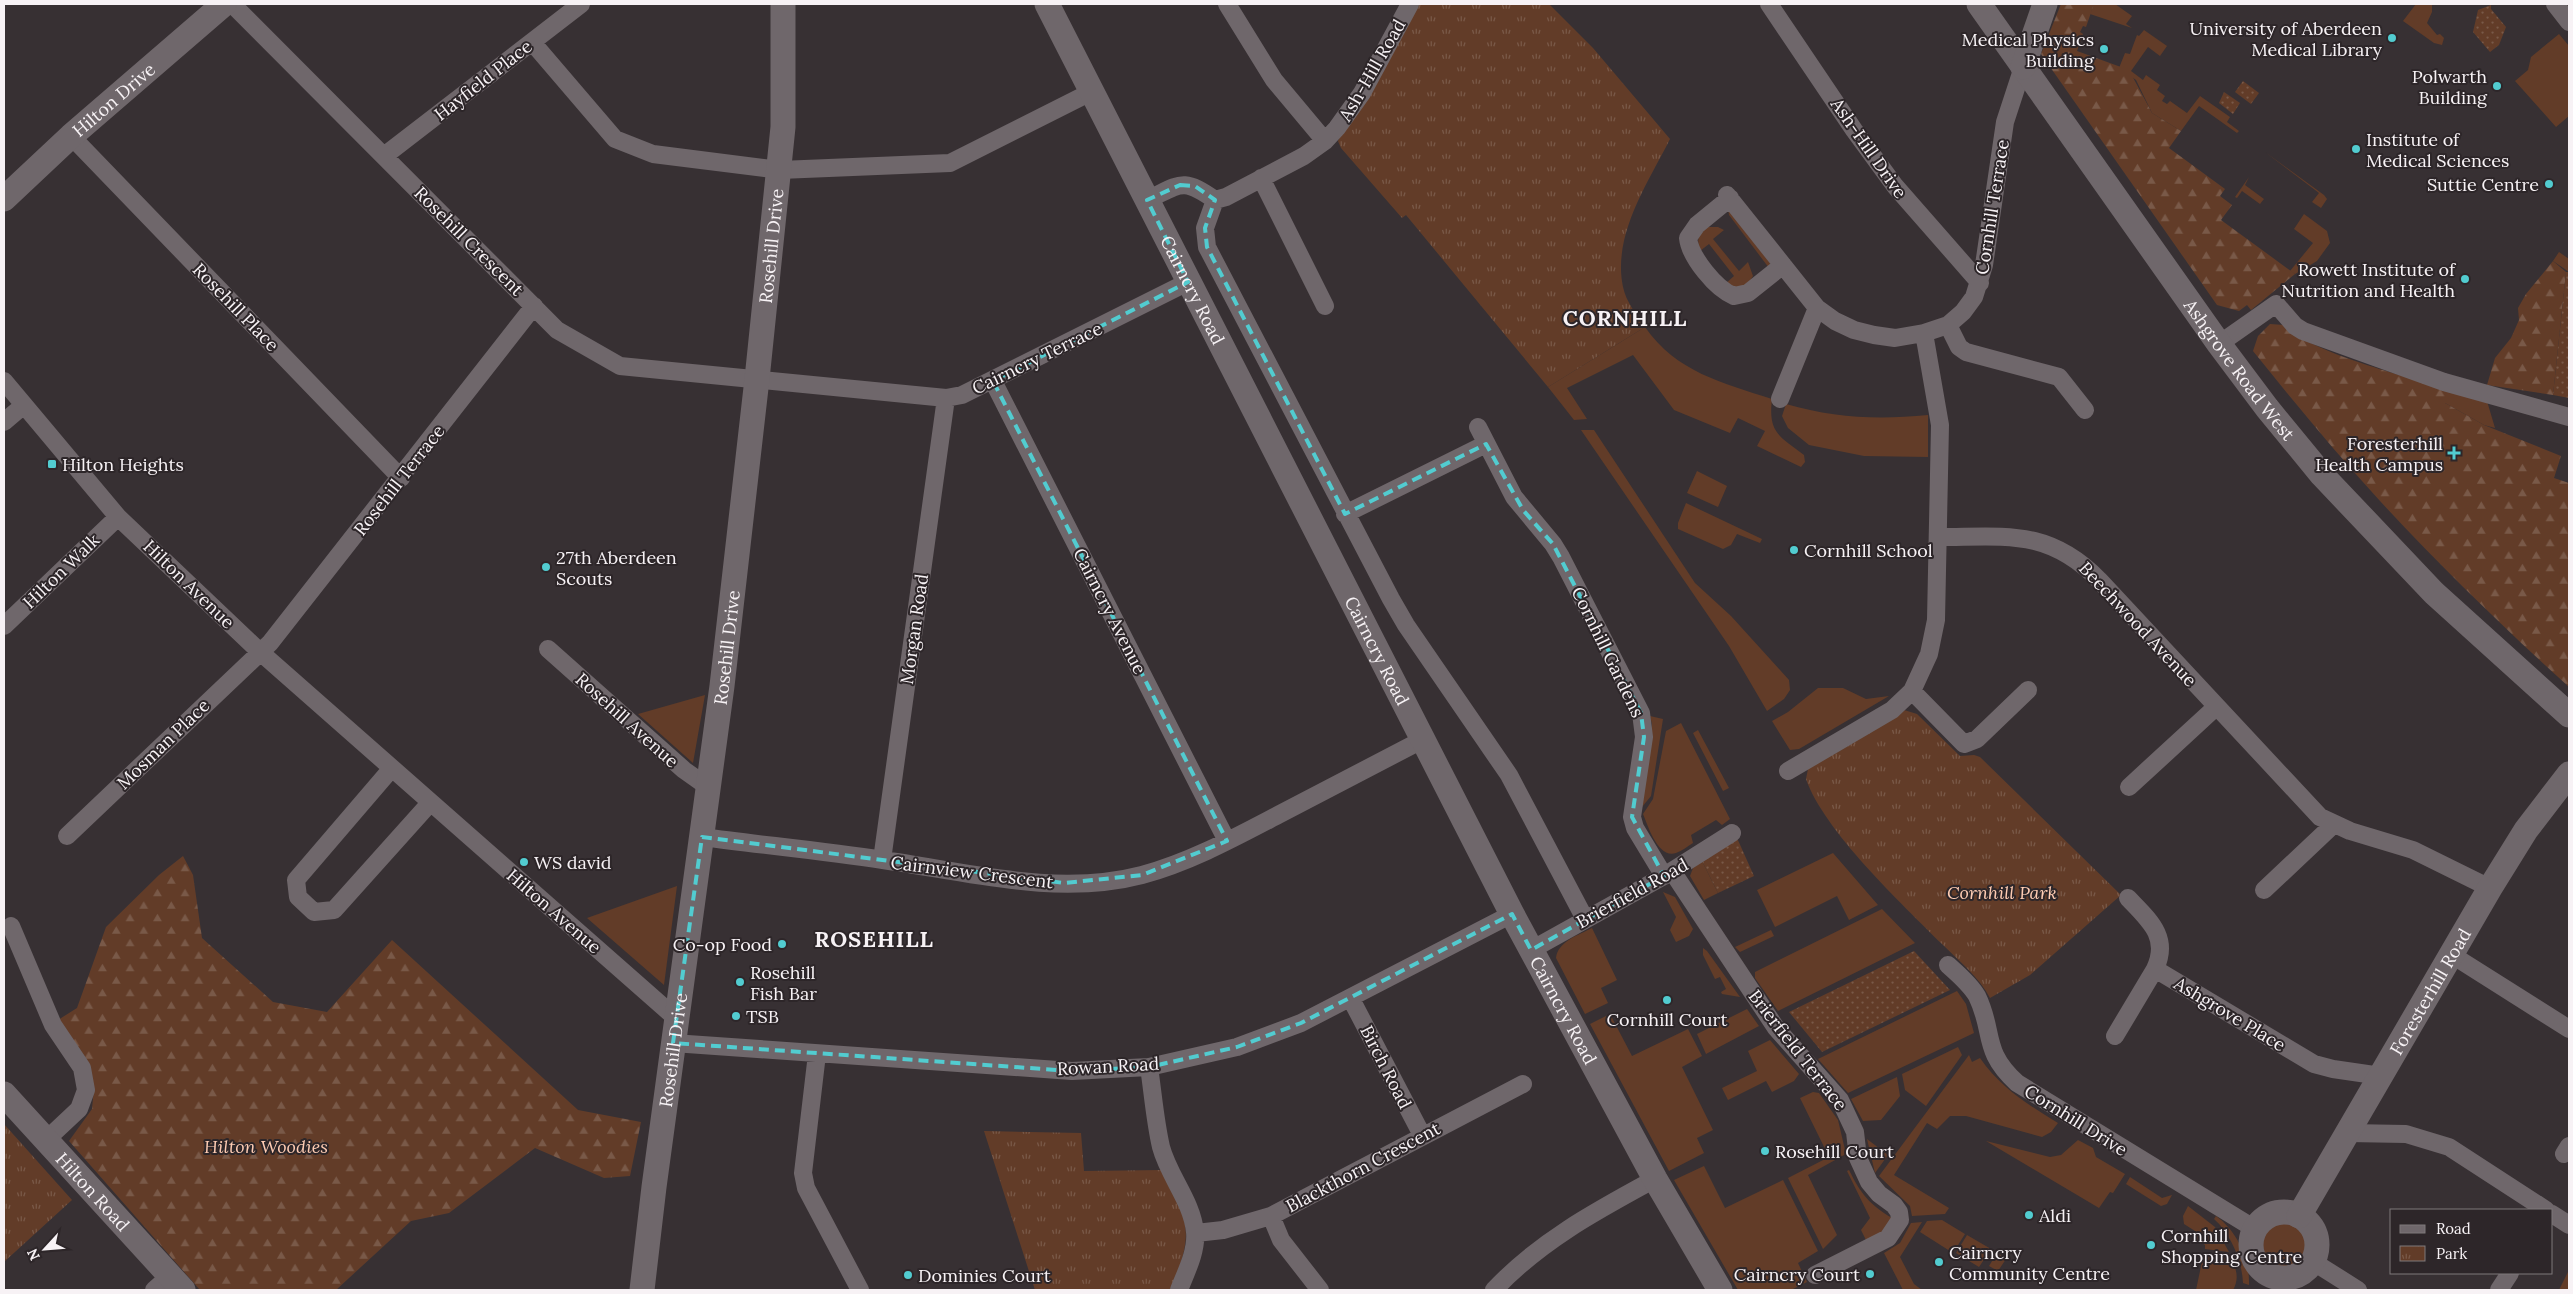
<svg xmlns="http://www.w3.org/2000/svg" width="2573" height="1294" font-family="Lora,serif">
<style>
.grass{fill:#623c28}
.forest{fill:url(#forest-firs)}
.park{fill:url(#park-tufts)}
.garden{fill:url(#garden-dots)}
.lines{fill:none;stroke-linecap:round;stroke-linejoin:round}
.street{stroke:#6f676b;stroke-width:18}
.secondary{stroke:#6f676b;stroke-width:25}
.marked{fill:none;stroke:#52ccd0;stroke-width:4;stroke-dasharray:10 6;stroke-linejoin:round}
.poi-dot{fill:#52ccd0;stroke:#2d2629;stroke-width:2}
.labels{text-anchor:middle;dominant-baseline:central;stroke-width:4;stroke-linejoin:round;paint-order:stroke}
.poi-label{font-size:18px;fill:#f7f2f5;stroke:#2d2629;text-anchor:start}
.street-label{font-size:18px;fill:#f7f2f5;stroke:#2d2629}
.park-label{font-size:18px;font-style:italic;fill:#feccb3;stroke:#2d2629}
.district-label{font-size:22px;font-weight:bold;letter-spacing:1px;fill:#f7f2f5;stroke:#2d2629}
</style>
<defs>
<pattern id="forest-firs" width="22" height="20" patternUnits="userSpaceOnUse" patternTransform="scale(1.25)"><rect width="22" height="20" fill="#623c28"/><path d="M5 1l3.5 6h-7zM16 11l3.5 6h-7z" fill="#795948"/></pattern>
<pattern id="park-tufts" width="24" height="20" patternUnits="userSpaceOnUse" patternTransform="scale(1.25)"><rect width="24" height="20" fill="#623c28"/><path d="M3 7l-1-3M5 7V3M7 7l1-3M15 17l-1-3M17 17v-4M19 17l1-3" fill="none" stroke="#795948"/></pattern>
<pattern id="garden-dots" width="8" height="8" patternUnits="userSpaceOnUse" patternTransform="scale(1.25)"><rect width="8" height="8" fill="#623c28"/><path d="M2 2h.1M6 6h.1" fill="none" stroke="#795948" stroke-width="1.8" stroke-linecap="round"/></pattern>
</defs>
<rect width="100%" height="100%" fill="#373033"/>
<path class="grass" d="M2094 4H2115L2132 16 2126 24 2132 28 2090 14Z
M2416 4H2432V12L2427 23 2437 35 2440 34 2444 38 2442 45 2434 43 2403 21Z
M2144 30 2167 46 2160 56 2148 47 2131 71 2143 80 2146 75 2160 85 2157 90 2165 96 2162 101 2167 104 2170 101 2187 113 2200 96 2230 117 2227 122 2239 131 2237 133 2199 106 2181 131 2152 113 2136 80 2119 68 2125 53 2130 54 2137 35 2139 36Z
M2559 34 2569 46V116L2556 127 2515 81 2528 70 2531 57Z
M2265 152 2324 195 2327 199 2321 208 2312 202 2319 193Z
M2249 177 2245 185 2264 199 2260 204 2242 191 2237 198 2235 197Z
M1728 209 1771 264 1769 268 1729 215Z
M2304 214 2327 231 2330 243 2317 261 2295 274 2290 271 2313 243 2294 229Z
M1707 227H1718L1724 230 1713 239 1739 271 1748 262 1753 276 1748 284 1736 289 1725 284 1734 276 1709 244 1700 251C1697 240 1697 234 1707 227Z
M2559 252 2569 259V272L2553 261Z
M1645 327C1676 372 1723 383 1772 399 1768 433 1779 436 1804 455L1805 462 1801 467 1757 446 1765 431 1738 418 1730 433 1674 410 1633 355 1567 388 1587 419 1574 420 1548 387Z
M2445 388 2487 401 2495 428 2484 425 2445 403Z
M1786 404C1834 418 1878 420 1928 415V457L1864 456 1809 445 1788 428 1782 416Z
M1581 430H1594L1695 583 1731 616 1789 680 1790 690 1784 699 1767 711 1729 646Z
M1697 471 1727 486 1718 507 1687 493Z
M1686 503 1762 539 1760 543 1737 534 1731 545 1723 549 1678 529V523Z
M1818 688H1843L1866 699 1889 696 1799 749 1790 750 1772 721 1788 712Z
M705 695 693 763 638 714Z
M1650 716 1663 719 1651 796 1638 812 1652 724Z
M1681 723 1730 819 1722 825 1716 820 1691 835 1693 843C1688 846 1682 851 1676 853 1658 859 1648 826 1643 814L1653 799 1666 731Z
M1698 730 1729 788 1723 791 1693 733Z
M1833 853 1878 905 1849 920 1837 896 1775 927 1757 890Z
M1702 861 1718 893 1704 900 1690 876 1693 868Z
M677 886 664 985 587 918Z
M1663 892 1675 897 1693 929 1689 936 1676 942 1670 930 1676 917Z
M1882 909 1915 943 1778 1011 1755 978V972Z
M1592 928 1617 980 1601 988 1608 1003 1585 1014 1556 958C1558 941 1579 935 1592 928Z
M1771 930 1774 936 1740 952 1735 947Z
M1703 948 1707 951 1740 997 1722 994 1721 992 1726 989 1720 977 1715 979 1703 955Z
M1957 991 1966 1004 1974 1033 1848 1093 1818 1059Z
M1747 1009 1759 1026 1706 1054 1697 1034Z
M1610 1014 1632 1056 1688 1029 1702 1056 1682 1067 1713 1130 1697 1138 1704 1153 1669 1171 1590 1024Z
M1770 1040 1799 1074 1794 1081 1772 1092 1766 1081 1728 1100 1722 1088 1757 1071 1748 1051Z
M1958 1047 1962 1055 1926 1106 1905 1090 1902 1074Z
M1969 1055 1972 1062 1980 1058C2001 1088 2027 1104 2058 1123L2051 1132 2042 1137 1966 1116H1950L1937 1129 1927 1123 1894 1175 1949 1208 1945 1214 1912 1216 1910 1206 1879 1176Z
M1897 1077 1900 1096 1881 1120 1863 1121 1851 1099Z
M1813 1092 1819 1093 1838 1120 1846 1154 1808 1175 1837 1235 1823 1249 1788 1178 1829 1157 1800 1098Z
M1867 1139 1888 1155 1875 1173Z
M2078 1140 2093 1148 2096 1157 2125 1174 2113 1193 2110 1192 2099 1208 1986 1141 2050 1157 2061 1155Z
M1704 1166 1725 1208 1783 1180 1818 1251 1798 1263 1807 1282 1791 1290H1738L1674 1180Z
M1849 1170C1861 1194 1869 1204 1892 1218L1890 1227 1867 1242 1861 1230 1870 1218 1847 1171Z
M2130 1177 2162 1198 2172 1195 2167 1204 2161 1206 2126 1184Z
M2188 1206 2215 1227 2229 1252 2205 1249V1245L2192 1237 2195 1231 2184 1224 2183 1216Z
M2216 1216C2237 1231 2250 1259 2249 1285L2243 1283C2242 1261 2231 1234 2214 1219Z
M1942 1220 1965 1234 1953 1253 1920 1232 1927 1221Z
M2260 1245a24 24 0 1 1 48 0a24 24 0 1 1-48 0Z
M1922 1222 1900 1257 1914 1284 1922 1290H1903L1884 1253 1900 1243 1911 1223Z
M1967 1235 1991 1249 1979 1267 1956 1253Z
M2204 1252 2232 1260C2237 1271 2239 1279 2233 1290H2196Z
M1997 1253 2006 1259 1998 1271 1989 1266Z"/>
<path class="forest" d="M2061 4H2094L2086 27 2083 26 2080 32 2083 34 2077 51 2129 70 2152 113 2181 131 2169 148 2225 189 2220 196 2232 205 2221 220 2295 274 2251 310 2247 305 2239 311 2217 305 2041 54Z
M2553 261 2566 272 2553 395 2487 385 2495 358 2511 338 2519 320 2518 308 2526 294Z
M2270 324 2284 325C2311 353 2405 376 2445 388V403L2484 425 2561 456 2554 478 2569 483V687C2504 628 2440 566 2380 501 2336 453 2294 402 2253 351L2258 336Z
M183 856 193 875 202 938 273 1002 327 1012 392 940 578 1110 641 1122 630 1176 604 1178 535 1148 449 1213 411 1221 336 1290H200L69 1141 92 1109 94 1088 58 1020 77 1008 106 927 159 875Z"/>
<path class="park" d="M1419 4H1549L1593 48 1670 139C1648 183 1612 235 1623 287 1626 302 1637 315 1645 327L1548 387 1406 215 1402 218 1341 148 1338 141 1342 132Z
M1904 710 1917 714 1960 756 1974 755 1980 757 2121 895 2030 975 1990 998C1979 977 1959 961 1942 944 1902 904 1824 831 1806 779L1808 769 1813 765Z
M4 1124 72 1200 4 1262Z
M984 1131 1081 1133 1084 1171 1162 1170C1191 1223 1193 1234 1171 1290H1035Z
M2569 1270V1290H2559Z"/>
<path class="garden" d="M2491 5V9L2506 27 2499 45 2490 52 2473 32 2478 10Z
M2243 81 2259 93 2251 104 2235 92Z
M2224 92 2240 103 2233 114 2219 103Z
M2566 272H2569V398L2553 395Z
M1737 838 1754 876 1718 893 1702 861Z
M1914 951 1950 990 1822 1052 1789 1012Z"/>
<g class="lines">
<path class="street" d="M232 4 557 330 620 366 946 398 962 395 1188 282
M1227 4 1274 80 1325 141
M1769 4 1854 130 1895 186 1980 283
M2555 4 2569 22
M532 42 615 139 653 154 780 170 950 163 1091 92
M71 136 401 478
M384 156 581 4
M1261 178 1325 306
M1727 195 1817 308 1835 321 1854 330 1874 335 1895 338 1924 333 1948 325 1963 312 1974 297 1984 265 2005 122 2023 67
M1730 198 1697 225 1688 238C1690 257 1716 289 1734 296L1748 293 1783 265
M1147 200C1181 184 1182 177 1215 200L1226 197 1304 156 1325 141 1337 128 1362 93 1410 4
M1215 200 1205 228 1207 247 1391 599 1406 625 1509 775 1585 919
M1948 325 1959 347 1966 352 2059 377 2085 410
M2219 344 2276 304 2295 326 2303 331 2444 382 2569 417
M4 381 118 517 259 651 677 1019
M993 381 1227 841
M1780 399 1817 308
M4 422 24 405
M1478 427 1514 497 1553 544 1561 557 1641 713 1644 737 1632 817 1635 828 1664 876
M1345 514 1486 444
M1938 537C2005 537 2048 528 2099 580L2320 817 2350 831 2413 850 2490 888
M4 626 118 517
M548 649 684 770 708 787
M1912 691 1964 744 1977 739 2028 690
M392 768 296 880 298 897 314 912 334 910 430 803
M1788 771 1892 710 1912 691 1929 654 1936 620 1940 425 1924 333
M2129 787 2216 707
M67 836 270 643 534 306
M702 837C762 845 823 851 883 860 967 872 1058 897 1142 875 1190 862 1234 838 1278 815 1326 790 1374 765 1422 740
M882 860 946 398
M1672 871 1776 1028 1840 1100 1855 1132 1858 1158 1869 1182 1879 1194 1894 1205 1899 1212 1900 1220 1888 1238 1815 1275
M2264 890 2333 825
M11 926 53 1025 82 1068 86 1090 79 1109 46 1140
M1531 950 1664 876 1732 833
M2452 955 2569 1029
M1948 965C1958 974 1970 984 1977 996 1995 1033 1981 1050 2017 1083L2255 1229
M2155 969 2314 1064 2333 1069 2381 1076
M1351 999 1422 1135
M2115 1036 2155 969C2170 937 2149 920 2128 898
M673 1043 1072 1071 1149 1067 1237 1047 1301 1023 1512 914
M817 1054 803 1173 806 1188 860 1290
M1149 1067C1153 1094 1155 1121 1161 1147 1169 1177 1192 1201 1195 1232 1197 1251 1186 1272 1179 1290
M2348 1133 2406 1134 2449 1147 2546 1210
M2564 1154 2569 1146
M2552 1214 2569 1225
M1271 1216 1281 1240 1320 1290
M1196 1233 1223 1230 1271 1216 1523 1084
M2312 1261 2358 1290
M154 1290 170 1276
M1494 1290C1540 1241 1596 1211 1655 1179
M2499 1290 2510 1273"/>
<g class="secondary">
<path id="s1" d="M1047 4 1512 914 1655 1179 1720 1290"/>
<path id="s2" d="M1979 4 2219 344 2267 408 2322 475 2434 593 2569 715"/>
<path d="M2023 67 2045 4"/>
<path id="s3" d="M4 199 71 136 224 4"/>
<path id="s4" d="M4 1094 183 1290"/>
<circle cx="2284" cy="1245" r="33"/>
<path id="s5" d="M2299 1216 2490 888 2526 830 2569 774"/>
<path id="s6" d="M642 1290 654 1187 722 686 757 379 783 127V4"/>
</g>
</g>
<path class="marked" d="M1180 185 1195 186 1215 200 1205 228 1207 247 1345 514 1486 444 1523 510 1553 544 1641 713 1644 737 1632 817 1664 876 1531 950 1512 914 1301 1023 1237 1047 1149 1067 1072 1071 673 1043 702 837 1064 883 1142 875 1227 841 993 381 1188 282 1147 200Z"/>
<g class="poi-dot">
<circle cx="2392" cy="38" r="5"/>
<circle cx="2104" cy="49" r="5"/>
<circle cx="2497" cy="86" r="5"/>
<circle cx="2356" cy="149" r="5"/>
<circle cx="2549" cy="184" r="5"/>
<circle cx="2465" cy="279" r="5"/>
<path d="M2451.5 445.5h5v5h5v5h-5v5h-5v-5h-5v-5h5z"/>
<rect x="47" y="459" width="10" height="10" rx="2.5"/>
<circle cx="1794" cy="550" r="5"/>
<circle cx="546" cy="567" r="5"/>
<circle cx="524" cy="862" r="5"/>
<circle cx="782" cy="944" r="5"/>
<circle cx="740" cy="982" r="5"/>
<circle cx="1667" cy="1000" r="5"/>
<circle cx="736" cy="1016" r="5"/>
<circle cx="1765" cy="1151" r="5"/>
<circle cx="2029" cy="1215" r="5"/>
<circle cx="2151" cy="1245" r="5"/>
<circle cx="1939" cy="1262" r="5"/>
<circle cx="1870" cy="1274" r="5"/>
<circle cx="908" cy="1275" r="5"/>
</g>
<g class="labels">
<g class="poi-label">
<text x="2382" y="28" text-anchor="end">University of Aberdeen<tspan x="2382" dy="21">Medical Library</tspan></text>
<text x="2094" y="39" text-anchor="end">Medical Physics<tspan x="2094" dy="21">Building</tspan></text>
<text x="2487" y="76" text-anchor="end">Polwarth<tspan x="2487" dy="21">Building</tspan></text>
<text x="2366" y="139">Institute of<tspan x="2366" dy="21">Medical Sciences</tspan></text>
<text x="2539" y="184" text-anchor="end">Suttie Centre</text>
<text x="2455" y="269" text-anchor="end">Rowett Institute of<tspan x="2455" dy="21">Nutrition and Health</tspan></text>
<text x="2443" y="443" text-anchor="end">Foresterhill<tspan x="2443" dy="21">Health Campus</tspan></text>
<text x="62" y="464">Hilton Heights</text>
<text x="1804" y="550">Cornhill School</text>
<text x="556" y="557">27th Aberdeen<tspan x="556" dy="21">Scouts</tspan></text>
<text x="534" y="862">WS david</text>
<text x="772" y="944" text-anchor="end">Co-op Food</text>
<text x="750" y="972">Rosehill<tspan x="750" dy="21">Fish Bar</tspan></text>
<text x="746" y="1016">TSB</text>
<text x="1667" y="1019" text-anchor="middle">Cornhill Court</text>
<text x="1775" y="1151">Rosehill Court</text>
<text x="2039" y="1215">Aldi</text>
<text x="2161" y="1235">Cornhill<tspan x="2161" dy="21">Shopping Centre</tspan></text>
<text x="1949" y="1252">Cairncry<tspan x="1949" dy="21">Community Centre</tspan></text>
<text x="1860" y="1274" text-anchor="end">Cairncry Court</text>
<text x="918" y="1275">Dominies Court</text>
</g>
<g class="street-label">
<text transform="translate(1372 70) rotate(-60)">Ash-Hill Road</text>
<text transform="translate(483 80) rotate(-38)">Hayfield Place</text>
<text stroke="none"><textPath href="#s3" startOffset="148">Hilton Drive</textPath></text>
<text transform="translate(1869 148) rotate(55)">Ash-Hill Drive</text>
<text transform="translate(1992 207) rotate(-81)">Cornhill Terrace</text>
<text transform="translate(469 241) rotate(45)">Rosehill Crescent</text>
<text stroke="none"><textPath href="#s6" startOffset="1052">Rosehill Drive</textPath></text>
<text stroke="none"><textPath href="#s1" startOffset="321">Cairncry Road</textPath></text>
<text transform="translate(236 307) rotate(46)">Rosehill Place</text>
<text transform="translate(1037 358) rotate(-26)">Cairncry Terrace</text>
<text stroke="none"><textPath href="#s2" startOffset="449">Ashgrove Road West</textPath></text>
<text transform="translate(399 480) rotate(-52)">Rosehill Terrace</text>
<text transform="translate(61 571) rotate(-44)">Hilton Walk</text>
<text transform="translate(189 584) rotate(44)">Hilton Avenue</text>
<text transform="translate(1110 611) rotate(63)">Cairncry Avenue</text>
<text transform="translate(2138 624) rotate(47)">Beechwood Avenue</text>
<text transform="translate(914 629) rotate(-82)">Morgan Road</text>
<text stroke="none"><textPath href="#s6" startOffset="648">Rosehill Drive</textPath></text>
<text stroke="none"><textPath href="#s1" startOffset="726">Cairncry Road</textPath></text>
<text transform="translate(1608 652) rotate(64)">Cornhill Gardens</text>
<text transform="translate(627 720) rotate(42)">Rosehill Avenue</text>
<text transform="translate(163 744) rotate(-44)">Mosman Place</text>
<text transform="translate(972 872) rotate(7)">Cairnview Crescent</text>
<text transform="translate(1632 893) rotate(-29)">Brierfield Road</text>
<text transform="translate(554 911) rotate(41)">Hilton Avenue</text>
<text stroke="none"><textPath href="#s5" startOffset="260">Foresterhill Road</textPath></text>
<text stroke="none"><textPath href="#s1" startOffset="1131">Cairncry Road</textPath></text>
<text transform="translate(2230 1014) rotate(31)">Ashgrove Place</text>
<text stroke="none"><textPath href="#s6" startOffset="242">Rosehill Drive</textPath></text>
<text transform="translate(1798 1050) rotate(52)">Brierfield Terrace</text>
<text transform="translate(1108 1066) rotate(-3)">Rowan Road</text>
<text transform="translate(1386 1067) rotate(63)">Birch Road</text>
<text transform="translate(2076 1120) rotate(32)">Cornhill Drive</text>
<text transform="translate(1363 1167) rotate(-28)">Blackthorn Crescent</text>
<text stroke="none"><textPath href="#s4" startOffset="132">Hilton Road</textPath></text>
</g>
<g class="park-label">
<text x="2002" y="892">Cornhill Park</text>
<text x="266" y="1146">Hilton Woodies</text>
</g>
<g class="district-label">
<text x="1625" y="318">CORNHILL</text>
<text x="874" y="939">ROSEHILL</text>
</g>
</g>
<rect width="2573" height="1294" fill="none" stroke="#f7f2f5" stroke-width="10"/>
<rect x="2390" y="1209" width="162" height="65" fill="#2d2629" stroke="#7e787b"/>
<rect x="2400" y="1225" width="25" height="8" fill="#6f676b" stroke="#7e787b"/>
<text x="2436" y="1234" font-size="15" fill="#f7f2f5">Road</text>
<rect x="2400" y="1246" width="25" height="15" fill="url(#park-tufts)" stroke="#7e787b"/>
<text x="2436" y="1259" font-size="15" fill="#f7f2f5">Park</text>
<g transform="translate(45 1249) rotate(244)" stroke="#2d2629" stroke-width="4" paint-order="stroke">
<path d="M0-4L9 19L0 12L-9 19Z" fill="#f7f2f5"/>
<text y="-8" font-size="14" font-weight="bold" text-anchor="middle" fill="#f7f2f5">N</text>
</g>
</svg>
